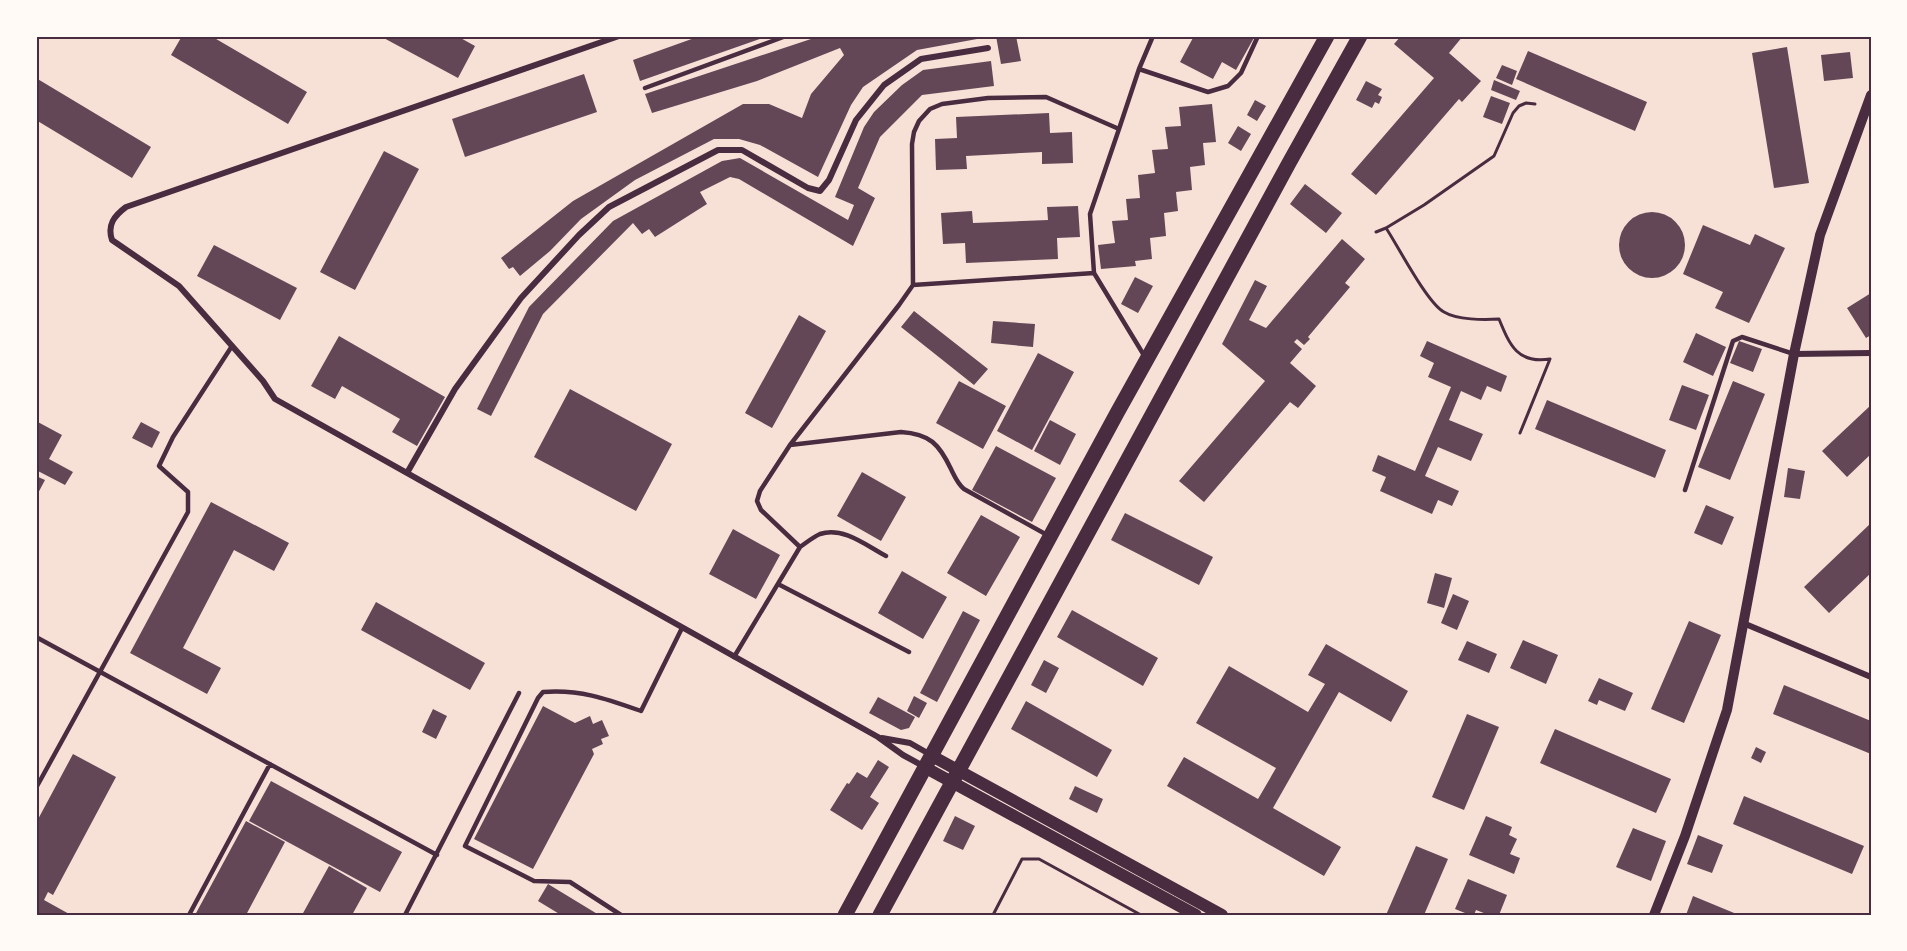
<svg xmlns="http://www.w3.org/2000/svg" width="1907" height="951" font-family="'Archivo Narrow',sans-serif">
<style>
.building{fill:#644757}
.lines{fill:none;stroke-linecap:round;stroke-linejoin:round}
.path{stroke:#4a2c40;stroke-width:3}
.service{stroke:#4a2c40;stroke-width:4.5}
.minor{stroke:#4a2c40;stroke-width:6}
.tertiary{stroke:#4a2c40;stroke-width:10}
.secondary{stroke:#4a2c40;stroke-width:12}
.primary{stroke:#4a2c40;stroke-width:15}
.neatline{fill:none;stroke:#4a2c40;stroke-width:2}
</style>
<rect width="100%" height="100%" fill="#f7e1d7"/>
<path class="building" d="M182 36H211L307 92 288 124 171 55Z
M380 36H457L475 46 458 78Z
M700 36H768L640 81 633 60Z
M820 36 988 37 917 50 863 87 851 105 818 177 760 145 739 139H714L635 180 581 219 550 251 520 276 513 267 509 269 501 258 573 201 743 104H769L802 118 811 94 844 55 840 48 757 81 652 113 645 94Z
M996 36H1016L1021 61 1001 64Z
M1194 36H1255L1236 70 1222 62 1213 79 1180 62Z
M1401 36H1463L1449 53 1481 81 1462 102 1459 99 1376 195 1351 174 1434 78 1394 44Z
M1787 47 1809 183 1774 188 1752 53Z
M1528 51 1647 102 1635 131 1516 79Z
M1850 52 1853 78 1824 81 1821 55Z
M991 61 994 86 922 95 880 137 858 188 875 198 853 246 739 179 730 177 700 192 707 204 655 237 649 229 642 234 633 223 543 314 491 416 477 409 529 307 613 221 722 161 740 158 848 220 854 205 835 197 864 127 874 112 902 85 923 70Z
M1502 65 1517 71 1512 85 1496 78Z
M584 74 597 112 465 157 452 119Z
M36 78 151 147 132 178 36 120Z
M1494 80 1520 91 1516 100 1491 90Z
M1366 81 1382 89 1378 95 1382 97 1379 104 1375 102 1372 108 1356 100Z
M1491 96 1510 103 1502 124 1483 117Z
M1255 100 1266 106 1257 121 1247 115Z
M1212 104 1216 142 1203 143 1205 165 1190 167 1192 190 1176 192 1178 211 1164 213 1166 236 1150 238 1152 259 1135 261 1136 266 1101 269 1098 245 1115 243 1112 221 1128 220 1126 199 1140 198 1138 175 1155 173 1152 150 1168 149 1165 127 1181 126 1179 107Z
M1049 113 1050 133 1072 132 1073 163 1042 164V152L966 156 967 169 936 170 935 139 957 138 956 117Z
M1238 126 1251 134 1241 151 1228 143Z
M384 151 419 169 355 290 320 272Z
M1305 184 1342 213 1326 233 1290 204Z
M1078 206 1080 237 1057 238 1058 259 966 263 965 243 943 244 941 213 972 211 973 223 1048 220 1047 207Z
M1619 245a33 33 0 1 1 66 0a33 33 0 1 1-66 0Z
M1703 225 1750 245 1755 234 1785 248 1749 323 1715 308 1723 292 1683 274Z
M1342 239 1365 259 1345 283 1350 287 1308 337 1310 339 1304 345 1297 339 1294 342 1302 349 1290 363 1316 386 1298 408 1290 402 1204 502 1179 481 1265 381 1222 344 1255 280 1267 286 1249 320 1266 328Z
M214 245 297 288 280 320 197 276Z
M1135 277 1153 286 1138 313 1121 304Z
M1871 293V335L1866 338 1847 308Z
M914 311 988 369 974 385 901 327Z
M799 315 826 331 772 428 745 413Z
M993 321 1035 324 1033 347 991 343Z
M1696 333 1726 347 1713 376 1683 362Z
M339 336 445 397 417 446 392 432 400 419 342 386 335 399 311 386Z
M1427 341 1507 376 1501 392 1487 386 1481 400 1461 391 1449 420 1483 434 1471 461 1438 447 1425 476 1459 491 1452 506 1438 500 1432 514 1380 491 1386 477 1372 471 1378 455 1415 471 1451 387 1428 377 1434 363 1420 356Z
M1739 341 1762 349 1753 372 1730 363Z
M1038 353 1074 372 1032 450 997 431Z
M959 381 1006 406 983 449 936 423Z
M1733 381 1765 394 1730 480 1698 467Z
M1682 385 1709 395 1696 430 1669 420Z
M570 389 672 444 636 511 534 457Z
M1547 400 1666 450 1655 478 1535 429Z
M1871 405V454L1847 477 1822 451Z
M1050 420 1076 434 1060 465 1034 451Z
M36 421 62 435 49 459 73 472 65 485 36 470Z
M141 422 160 432 152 448 132 438Z
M996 446 1056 478 1032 522 972 490Z
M1788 468 1805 471 1800 499 1784 497Z
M862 472 906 497 881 541 837 516Z
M36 476 45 480 36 497Z
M211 502 289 543 274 571 234 550 183 648 221 668 207 694 130 653Z
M1706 505 1734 517 1722 545 1694 533Z
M1125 513 1213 557 1199 585 1111 540Z
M981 515 1020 537 986 596 947 573Z
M1871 523V573L1829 613 1804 587Z
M733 529 780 555 756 599 709 574Z
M902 571 947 597 923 639 878 613Z
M1435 573 1452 578 1444 608 1427 603Z
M1453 594 1469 601 1457 630 1441 623Z
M376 602 485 663 470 690 361 630Z
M1072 610 1158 658 1143 686 1057 637Z
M963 611 980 620 937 702 920 693Z
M1689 621 1721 635 1684 723 1651 709Z
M1523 640 1558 655 1546 684 1510 668Z
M1467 641 1497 654 1489 673 1458 660Z
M1326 644 1408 691 1391 722 1339 692 1273 808 1341 847 1324 876 1167 786 1184 757 1258 799 1276 768 1196 723 1229 666 1308 712 1325 684 1308 675Z
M1044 660 1059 668 1046 693 1031 685Z
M1599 678 1633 693 1625 711 1599 700 1597 705 1588 701Z
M1784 685 1871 721V754L1773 714Z
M914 696 927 703 919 718 907 711Z
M878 697 915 717 909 728 901 730 869 713Z
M1026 701 1112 750 1097 777 1011 729Z
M543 706 575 723 590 716 593 724 602 720 609 736 601 739 603 744 592 749 594 754 533 869 474 839Z
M433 709 447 716 436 739 422 732Z
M1467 714 1499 727 1464 810 1432 797Z
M1555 729 1671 779 1656 813 1540 763Z
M1756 747 1766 752 1761 763 1751 758Z
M73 754 116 777 53 895 48 892 44 900 71 915H36V890L38 887 36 886V823Z
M878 760 889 767 870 797 879 803 862 830 830 810 847 783 849 784 857 772 867 778Z
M271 781 402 852 380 892 249 821Z
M1075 786 1103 799 1097 813 1069 799Z
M1744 796 1864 846 1852 874 1733 824Z
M955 816 975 826 963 850 943 841Z
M1486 816 1512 827 1509 835 1517 839 1510 854 1520 858 1514 874 1469 855Z
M246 821 285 842 246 915H195Z
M1633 828 1666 841 1651 881 1616 867Z
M1698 835 1723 845 1712 873 1687 864Z
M1416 846 1448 859 1424 915H1386Z
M329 866 367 888 352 915H302Z
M1468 879 1507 895 1499 915H1489L1476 910 1474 915H1470L1455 909Z
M548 884 599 915H561L538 901Z
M1693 896 1739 915H1686Z"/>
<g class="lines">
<path class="path" d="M1376 232 1386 228
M1520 433 1550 359C1518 364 1510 346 1499 319 1484 320 1457 320 1444 312 1427 303 1398 246 1386 228L1424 205 1494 156 1513 113 1519 106 1526 103 1535 104
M993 915 1022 859H1039L1141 915"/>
<path class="service" d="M1139 69 1208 92 1228 86 1241 73 1258 36
M645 88 786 36
M1094 273 1090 214 1119 129
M913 285 1094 273 1145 357
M790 445 901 432C930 434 939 444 951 469 955 477 957 483 964 489L1049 536
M1685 490 1733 341 1742 337 1794 354
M800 547C806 543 813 537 820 534 843 526 867 546 886 556
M778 584 909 652
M36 637 437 855
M734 657 800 547 761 510 757 501 760 491 790 445 899 305 913 285 912 144 914 132 919 121 930 109 942 104 988 98 1046 97 1119 129 1139 69 1153 36
M36 788 188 512V492L159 466 173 437 232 346
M189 915 270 764
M405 915 519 693
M621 915 570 882 534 881 465 846 538 698 543 692C580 689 607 699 641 711L682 628"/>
<path class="minor" d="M619 36 126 207C114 216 107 225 112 240L179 286 263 381 275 399 878 737 903 755 925 767
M1794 354 1871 353
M407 473 455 389 521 298 579 235 609 207 718 150H742L808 188 820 191 829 180 856 120 884 85 921 59 988 48
M1743 623 1871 677
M882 738 910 743 931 755"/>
<path class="tertiary" d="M1654 915 1685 836 1727 710 1794 354 1820 235 1871 95"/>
<path class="secondary" d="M932 756 1222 915
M926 768 1196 915"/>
<path class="primary" d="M845 915 1117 413 1327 36
M880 915 1289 163 1360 36"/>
</g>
<rect width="1907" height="951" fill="none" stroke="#fffaf5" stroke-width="75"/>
<rect x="38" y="38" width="1832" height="876" class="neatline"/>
</svg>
